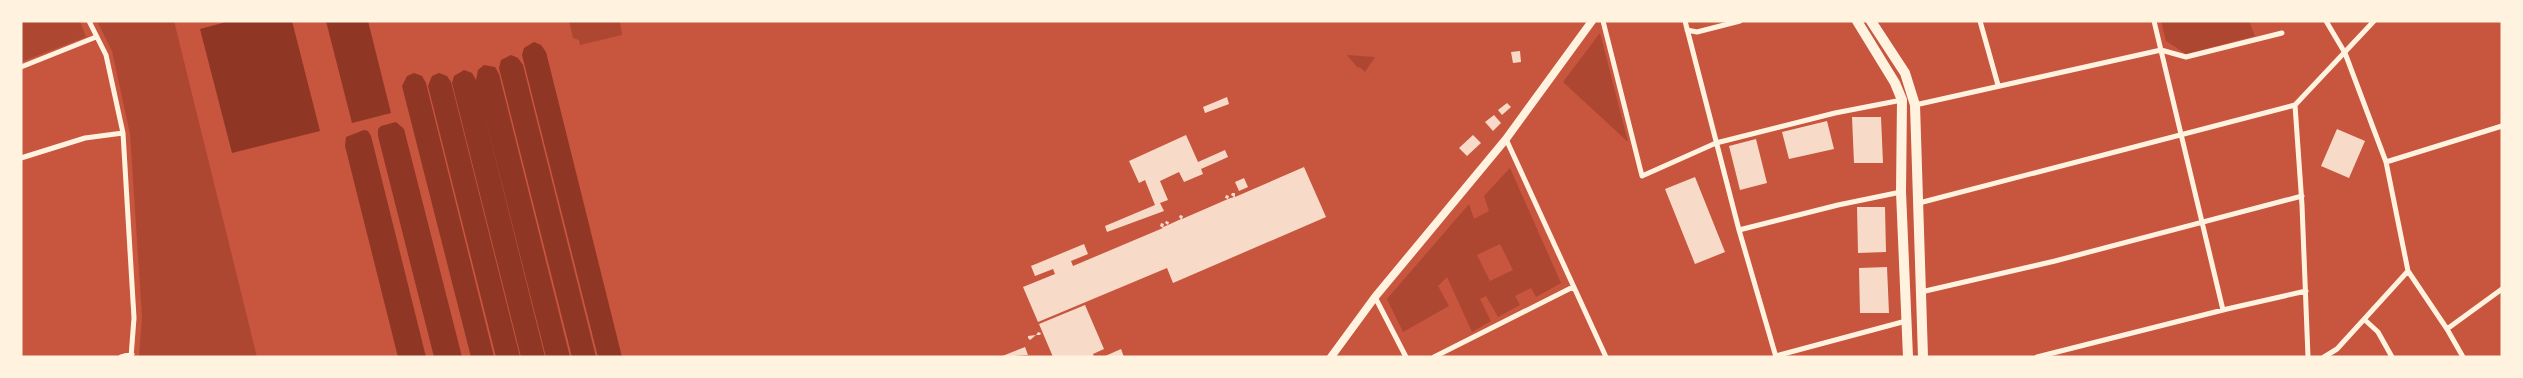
<svg xmlns="http://www.w3.org/2000/svg" width="2523" height="378" font-family="'Fira Sans Condensed',sans-serif">
<style>
.green{fill:#ae4732;fill-rule:evenodd}
.water{fill:#8f3625}
.building{fill:#f7dbc8}
.lines{fill:none;stroke-linecap:round;stroke-linejoin:round}
.minor{stroke:#fff3e0;stroke-width:5}
.tertiary{stroke:#fff3e0;stroke-width:8}
.primary{stroke:#fff3e0;stroke-width:10}
</style>
<rect width="100%" height="100%" fill="#c8553d"/>
<path class="green" d="M21 21H80L86 37 21 62Z
M97 21H174L257 357H139L142 316 130 134 112 51Z
M569 21H620L622 35 580 45 579 40 573 38Z
M2161 21H2249L2255 36 2186 54 2166 41Z
M1600 33 1628 142 1563 82Z
M1347 55 1375 57 1365 72 1361 68 1357 67Z
M1510 168 1561 283 1536 297 1531 288 1515 296 1520 305 1498 317 1486 296 1480 299 1491 321 1472 332 1447 277 1438 286 1449 306 1403 332 1387 299 1469 204 1474 219 1489 211 1484 196ZM1500 244 1513 270 1490 281 1477 255Z"/>
<path class="water" d="M230 21H292L320 131 232 153 200 29Z
M326 21H368L391 113 352 123Z
M534 42 541 45 546 52 622 357H598L522 55 524 48Z
M511 55 518 58 523 65 596 357H572L499 68 501 60Z
M484 65 495 67 499 74 570 357H546L483 109 545 357H521L452 83 454 76 464 70 472 73 476 80 478 70Z
M414 73 422 76 426 83 494 357H471L402 86 407 76Z
M439 73 447 76 451 82 520 357H496L428 86 432 76Z
M396 122 404 129 462 357H434L378 136V129L381 126Z
M364 130 368 131 371 136 426 357H398L345 146 346 137Z"/>
<path class="building" d="M1520 51 1521 62 1513 63 1511 52Z
M1227 97 1229 104 1205 113 1203 107Z
M1507 103 1511 107 1502 115 1498 110Z
M1494 115 1501 123 1493 131 1485 122Z
M1852 117H1881L1883 163H1854Z
M1827 121 1834 149 1789 159 1782 132Z
M2337 129 2365 141 2349 178 2321 166Z
M1186 135 1198 162 1225 150 1228 157 1201 169 1203 174 1184 182 1179 172 1160 181 1168 200 1160 203 1164 211 1107 232 1105 226 1155 205 1145 180 1139 183 1129 161Z
M1473 135 1481 143 1467 156 1459 148Z
M1756 139 1767 183 1740 190 1729 146Z
M1304 167 1326 217 1173 283 1167 268 1038 322 1023 287 1055 274 1053 269 1035 276 1031 266 1084 244 1088 254 1071 261 1073 266 1163 228 1160 226 1161 223 1164 224 1163 227 1168 225 1165 223 1166 221 1169 222 1168 225 1181 219 1179 217 1180 215 1183 216 1182 219 1228 199 1225 198 1226 195 1229 196 1228 199 1234 197 1231 195 1232 193H1235V197Z
M1695 177 1725 252 1695 264 1665 189Z
M1244 178 1248 187 1239 191 1235 182Z
M1857 207H1885L1886 252 1858 253Z
M1887 267 1889 313H1860L1859 268Z
M1085 305 1104 349 1093 354 1094 357H1053L1039 324Z
M1038 332 1041 333 1040 335H1036L1030 340 1028 338V336L1036 335Z
M1025 347 1028 355 1000 357Z
M1121 349 1124 357H1103Z"/>
<g class="lines">
<path class="minor" d="M89 21 106 55 123 133 134 318 131 357
M1603 21 1642 176 1716 143 1835 113 1902 100
M1685 21 1739 230 1776 357
M1980 21 1998 85
M2154 21 2223 310
M2326 21 2345 53 2386 162 2408 271 2447 329 2463 357
M1687 30 1697 32 1740 21
M21 67 96 37
M1915 105 2161 50 2186 57 2282 33
M1506 139 1606 357
M21 158 85 138 123 133
M2386 162 2502 126
M1919 203 2295 105
M1739 230 1838 205 1901 192
M1921 292 2055 261 2302 196
M1375 297 1406 357
M2365 320 2378 332 2392 357
M2447 329 2502 289
M1776 356 1906 321
M121 357 132 354
M1434 357 1573 287
M2037 357 2227 309 2306 291
M2308 357 2302 205 2295 105 2374 21
M2324 357 2337 349 2408 271"/>
<path class="tertiary" d="M1331 357 1375 297 1506 139 1592 21"/>
<path class="primary" d="M1857 21 1895 83 1902 100 1901 192 1908 357
M1871 21 1905 73 1915 105 1923 357"/>
</g>
<rect width="2523" height="378" fill="none" stroke="#fff3e0" stroke-width="45"/>
</svg>
